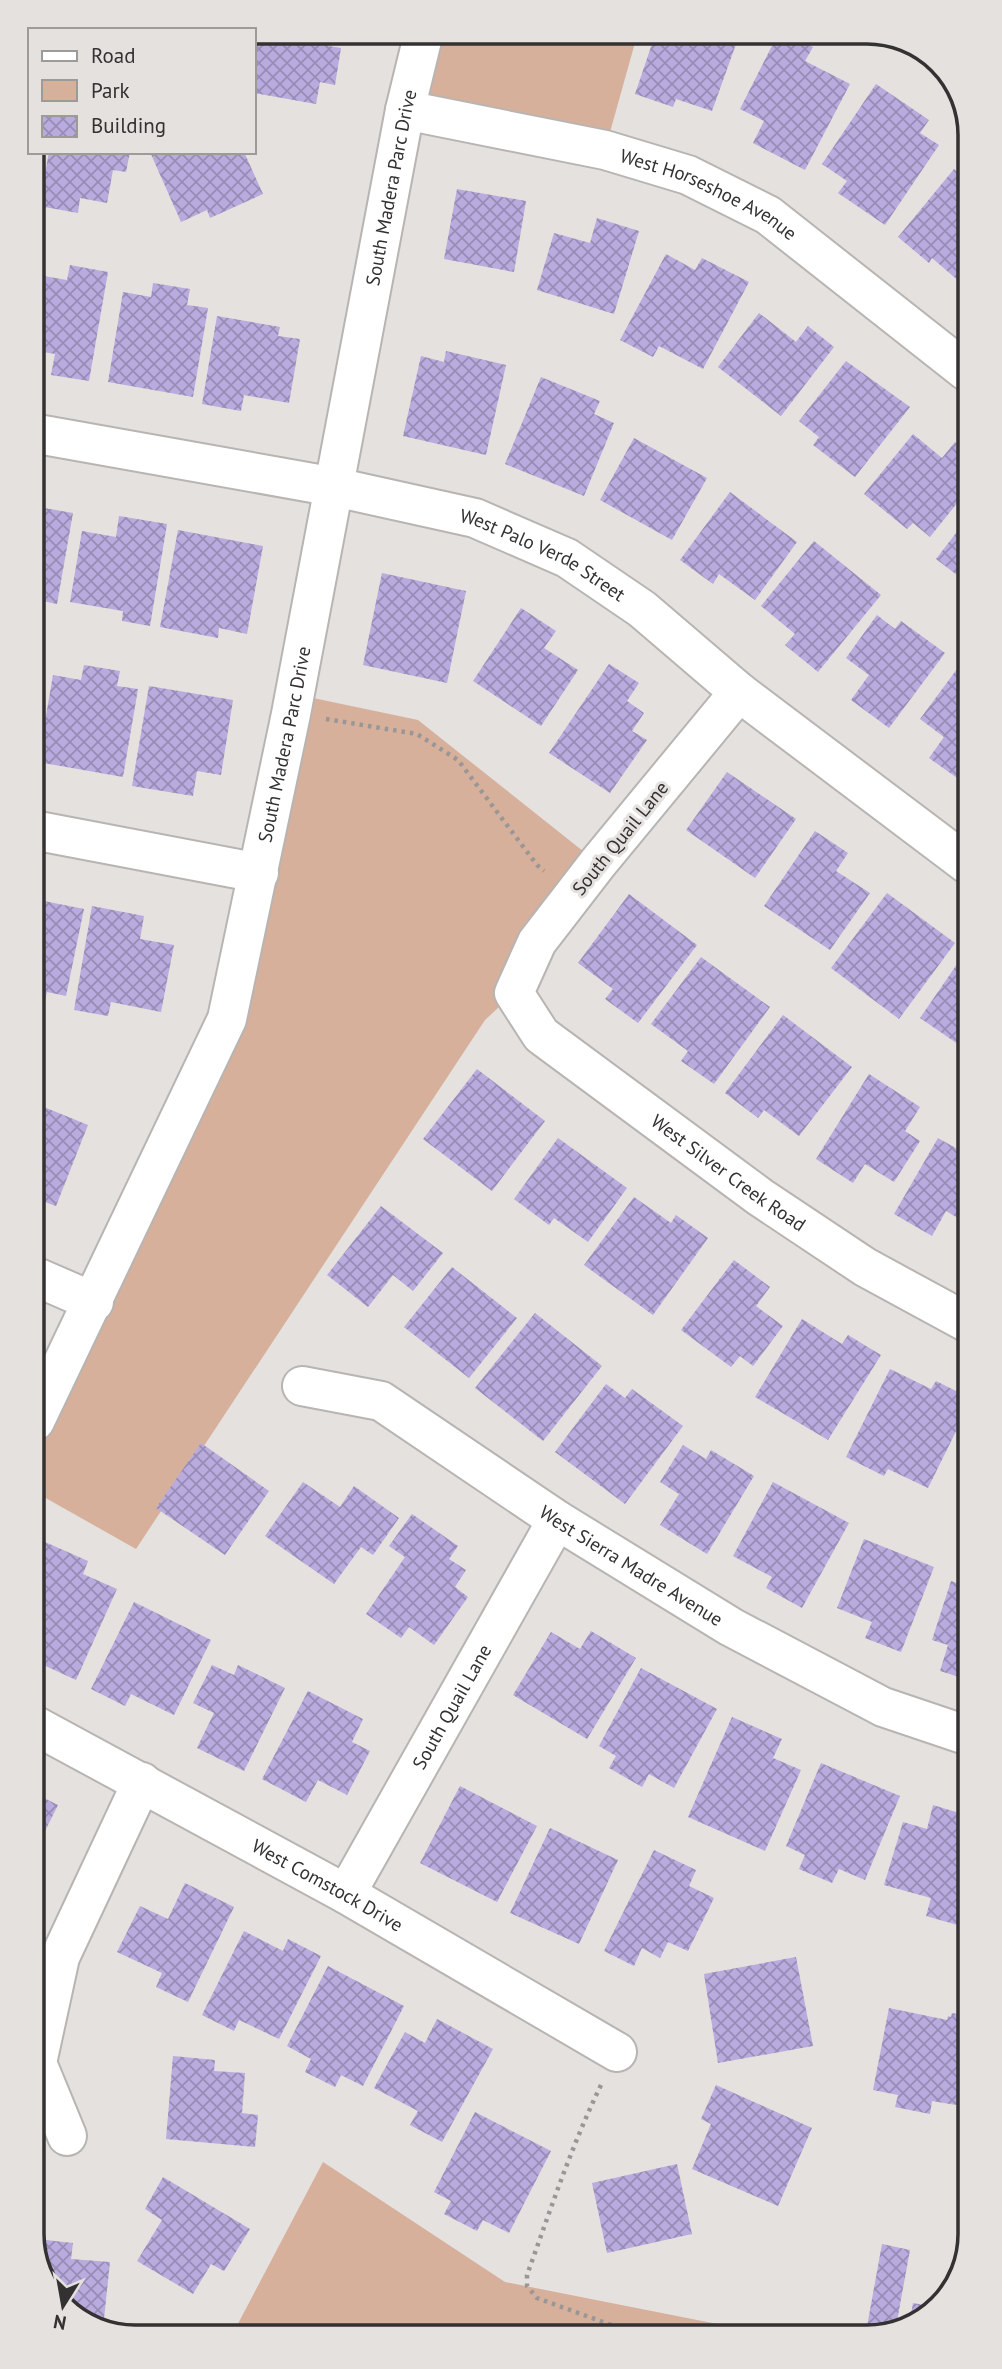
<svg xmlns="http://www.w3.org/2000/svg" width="1002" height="2369" font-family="'PT Sans',sans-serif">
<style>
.park{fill:#d7b09b}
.building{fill:url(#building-cross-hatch)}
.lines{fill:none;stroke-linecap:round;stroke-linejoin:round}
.street-casing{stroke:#b8b4b2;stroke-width:42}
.secondary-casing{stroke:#b8b4b2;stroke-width:42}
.path{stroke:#999695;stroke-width:4.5;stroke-dasharray:3.5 5;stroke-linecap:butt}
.street{stroke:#fff;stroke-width:38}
.secondary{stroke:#fff;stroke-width:38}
.labels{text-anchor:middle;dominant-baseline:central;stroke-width:6;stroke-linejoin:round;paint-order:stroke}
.street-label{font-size:19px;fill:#333131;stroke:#e4e1df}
.rim{fill:none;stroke:#333131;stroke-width:3.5}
</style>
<defs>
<pattern id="building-cross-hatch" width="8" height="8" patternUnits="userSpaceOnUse" patternTransform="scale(1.75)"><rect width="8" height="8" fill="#b9abde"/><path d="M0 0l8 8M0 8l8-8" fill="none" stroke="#978cb5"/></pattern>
</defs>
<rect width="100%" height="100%" fill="#e4e1df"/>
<path class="park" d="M424 32H638L605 150 405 110Z
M294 694 418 720 598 863 514 993 485 1020 136 1549 35 1492V1421L227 1019Z
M323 2162 505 2282 763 2333 231 2337Z"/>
<path class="building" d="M254 32H331L329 46 341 48 335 85 320 82 316 104 254 93Z
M656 32 740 33 712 111 676 99 673 107 635 94Z
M779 32 813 47 805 61 850 84 805 170 753 143 764 121 740 109Z
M876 84 929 120 920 133 939 145 885 225 838 193 847 181 822 164Z
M49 152H130L126 172 113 170 107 203 80 198 78 213 39 206Z
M150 152H244L263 194 210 218 207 210 181 222Z
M954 169 965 178 966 277 961 283 932 258 929 263 898 237Z
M457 189 526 201 514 272 444 259Z
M597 218 639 231 614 314 537 290 554 233 590 243Z
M666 254 695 270 702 258 749 282 703 369 659 346 653 357 620 340Z
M70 265 108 272 89 381 51 375 55 354 32 350V274L67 280Z
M153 283 190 289 187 305 208 308 193 397 108 382 123 292 151 297Z
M759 313 796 342 808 326 834 347 781 416 718 367Z
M217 316 280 327 278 336 300 339 289 403 244 395 241 411 202 404Z
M446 351 506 365 486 455 403 436 421 356 444 362Z
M846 361 910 407 855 477 813 445 819 437 799 421Z
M541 377 600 401 594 414 614 423 584 496 505 464Z
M913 434 942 458 955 442 966 451V492L930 537 913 523 907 529 864 494Z
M634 438 707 478 672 540 600 500Z
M730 492 797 542 755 600 719 574 713 584 680 560Z
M33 506 73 513 57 604 33 599Z
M119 516 167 524 150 626 122 621 123 611 70 602 82 531 116 537Z
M966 520V582L936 559Z
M178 530 263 546 247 634 219 628 218 638 160 627Z
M814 541 881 595 818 672 785 645 795 634 761 606Z
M382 573 466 591 447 683 363 665Z
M521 608 556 631 544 648 578 670 541 726 473 681Z
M877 615 895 629 901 621 945 653 889 728 851 700 869 675 846 658Z
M609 664 639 683 627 701 644 713 632 731 647 740 610 793 549 753Z
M33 665 43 667 35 715 33 714Z
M84 665 120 671 117 686 138 689 123 777 38 762 53 675 81 680Z
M957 669 967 676V785L929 758 944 737 920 719Z
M149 686 233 700 221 775 197 771 193 796 132 786Z
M727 772 796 819 755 878 686 830Z
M815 831 848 853 836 871 870 893 830 950 764 906Z
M887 893 955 943 899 1019 831 968Z
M629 894 697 945 638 1023 605 999 613 989 578 963Z
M34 899 84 909 66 996 47 992 43 1007 34 1005Z
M92 906 144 916 140 939 174 945 161 1012 111 1002 108 1016 74 1010Z
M964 954 967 956 968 1051 920 1018Z
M701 957 770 1007 714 1084 681 1061 688 1051 651 1024Z
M783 1015 852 1067 799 1136 764 1110 758 1118 725 1093Z
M477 1069 545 1121 492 1191 423 1139Z
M869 1074 920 1107 905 1131 920 1141 894 1182 865 1164 853 1183 816 1159Z
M34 1103 88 1125 56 1206 34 1198Z
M558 1138 627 1188 588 1242 554 1218 549 1225 514 1199Z
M938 1138 968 1155V1224L946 1211 932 1236 894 1214Z
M634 1197 671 1223 676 1215 708 1238 653 1315 584 1265Z
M381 1206 443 1253 413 1291 393 1275 368 1307 327 1275Z
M734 1260 770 1287 756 1306 783 1326 753 1366 740 1356 731 1367 681 1330Z
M452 1267 517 1318 469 1378 404 1327Z
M535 1313 602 1366 543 1441 475 1388Z
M802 1319 842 1344 848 1335 881 1355 828 1440 755 1397Z
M890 1369 931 1389 936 1381 968 1397V1407L928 1488 888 1469 884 1476 846 1457Z
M606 1384 625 1398 632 1389 683 1426 625 1504 555 1452Z
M201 1443 269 1491 225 1555 156 1508Z
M683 1445 706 1459 711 1450 754 1476 707 1554 660 1525 679 1494 660 1482Z
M303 1482 340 1507 354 1486 399 1518 373 1555 361 1547 334 1584 265 1536Z
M773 1482 849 1523 802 1608 766 1588 772 1577 733 1556Z
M412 1514 458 1546 449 1559 466 1570 455 1587 468 1597 434 1645 409 1627 401 1638 366 1614 405 1557 389 1546Z
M864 1539 934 1567 901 1652 865 1638 872 1622 837 1608Z
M45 1542 88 1561 83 1574 117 1589 76 1680 37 1662 42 1649 35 1646V1565Z
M951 1581 969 1587V1680L940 1671 948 1645 932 1640Z
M134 1602 211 1640 174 1715 131 1694 125 1706 91 1689Z
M591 1631 636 1658 587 1739 513 1695 551 1632 580 1649Z
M212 1665 234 1675 238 1665 285 1688 244 1771 197 1748 214 1713 193 1703Z
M641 1668 717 1709 674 1788 649 1774 642 1787 609 1768 616 1756 599 1746Z
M308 1691 363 1719 352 1742 370 1751 347 1795 318 1780 306 1802 262 1779Z
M732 1717 782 1739 773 1758 801 1770 765 1851 688 1817Z
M821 1763 900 1796 865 1880 839 1869 832 1883 799 1869 805 1855 786 1846Z
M460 1786 537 1826 497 1902 420 1863Z
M36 1794 58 1805 36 1849Z
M933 1805 969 1816 970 1897 961 1926 926 1916 931 1898 884 1885 903 1822 927 1829Z
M550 1828 618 1860 579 1944 510 1913Z
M654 1850 696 1870 689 1886 714 1898 688 1951 668 1942 660 1958 642 1948 634 1966 604 1951Z
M185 1883 234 1907 188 2002 156 1987 162 1973 117 1952 140 1906 168 1919Z
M244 1931 283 1951 288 1939 321 1956 279 2039 239 2020 234 2031 202 2015Z
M796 1957 813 2046 718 2063 704 1974Z
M328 1966 404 2006 363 2086 341 2075 335 2087 305 2072 311 2059 287 2046Z
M889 2008 947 2020 948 2016 951 2017 952 2013 970 2016V2100L962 2098 956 2105 932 2101 930 2114 895 2107 898 2095 873 2090Z
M437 2019 493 2049 442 2142 410 2125 418 2111 374 2088 405 2032 425 2043Z
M173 2056 215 2060 214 2071 245 2073 242 2113 258 2115 255 2147 166 2139Z
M716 2085 812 2128 778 2206 692 2169 711 2124 701 2119Z
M475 2112 551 2151 509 2233 483 2220 477 2231 444 2214 451 2201 434 2192Z
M677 2164 692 2234 607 2253 592 2183Z
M163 2177 250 2229 224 2271 211 2264 193 2294 137 2261 162 2220 145 2209Z
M37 2239 73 2243 71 2259 110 2262 103 2328 72 2316 37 2267Z
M882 2244 910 2250 895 2332H866Z
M913 2303 935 2307 909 2326Z"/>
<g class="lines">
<defs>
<g id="street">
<path id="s1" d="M405 110 605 150 688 175 768 215 966 371"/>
<path id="s2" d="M32 433 335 487 475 518 567 558 642 609 739 692 967 864"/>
<path id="s3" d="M739 692 598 863 537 942 514 993 541 1035 760 1197 865 1267 968 1323"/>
<path d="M33 830 259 873"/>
<path d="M34 1276 94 1302"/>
<path id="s4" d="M302 1386 381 1401 557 1520 731 1627 883 1707 969 1736"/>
<path id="s5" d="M36 1726 346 1894 617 2052"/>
<path id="s6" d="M346 1894 557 1520"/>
<path d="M67 2136 37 2063 60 1957 142 1782"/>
</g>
<g id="secondary">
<path id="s7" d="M35 1421 227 1019 291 714 405 110 424 32"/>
</g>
</defs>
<use href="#street" class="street-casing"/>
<use href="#secondary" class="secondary-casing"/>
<path class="path" d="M326 719 417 734 458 760 537 865 544 871
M601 2085C571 2147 550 2211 527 2275V2286L537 2298 636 2334"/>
<use href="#street" class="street"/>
<use href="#secondary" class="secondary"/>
</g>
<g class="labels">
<g class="street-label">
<text stroke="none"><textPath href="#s7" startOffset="1293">South Madera Parc Drive</textPath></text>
<text stroke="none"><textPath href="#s1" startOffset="317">West Horseshoe Avenue</textPath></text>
<text stroke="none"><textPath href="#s2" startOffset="528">West Palo Verde Street</textPath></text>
<text stroke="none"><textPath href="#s7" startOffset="726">South Madera Parc Drive</textPath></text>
<text transform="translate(620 838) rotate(-51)">South Quail Lane</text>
<text stroke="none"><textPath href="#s3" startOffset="660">West Silver Creek Road</textPath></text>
<text stroke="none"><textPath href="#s4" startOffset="380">West Sierra Madre Avenue</textPath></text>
<text stroke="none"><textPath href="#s6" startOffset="215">South Quail Lane</textPath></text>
<text stroke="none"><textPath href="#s5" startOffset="332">West Comstock Drive</textPath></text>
</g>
</g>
<path d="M0 0H1002V2369H0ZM135 44H867A91 91 0 0 1 958 135V2234A91 91 0 0 1 867 2325H135A91 91 0 0 1 44 2234V135A91 91 0 0 1 135 44Z" fill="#e4e1df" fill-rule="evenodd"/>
<path class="rim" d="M135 44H867A91 91 0 0 1 958 135V2234A91 91 0 0 1 867 2325H135A91 91 0 0 1 44 2234V135A91 91 0 0 1 135 44Z"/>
<rect x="28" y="28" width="228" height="126" fill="#e4e1df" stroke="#9d9b99" stroke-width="2"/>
<rect x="42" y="51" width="35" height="10" fill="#ffffff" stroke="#9d9b99" stroke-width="2"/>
<text x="91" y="63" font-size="21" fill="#333131">Road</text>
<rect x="42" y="80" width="35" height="21" fill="#d7b09b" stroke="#9d9b99" stroke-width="2"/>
<text x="91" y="98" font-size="21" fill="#333131">Park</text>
<rect x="42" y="116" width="35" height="21" fill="url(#building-cross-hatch)" stroke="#9d9b99" stroke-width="2"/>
<text x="91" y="133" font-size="21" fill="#333131">Building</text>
<g transform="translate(63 2306) rotate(191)" stroke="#e4e1df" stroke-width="5" paint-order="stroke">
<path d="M0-5L12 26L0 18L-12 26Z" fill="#333131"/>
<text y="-10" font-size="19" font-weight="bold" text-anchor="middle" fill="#333131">N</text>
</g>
</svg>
